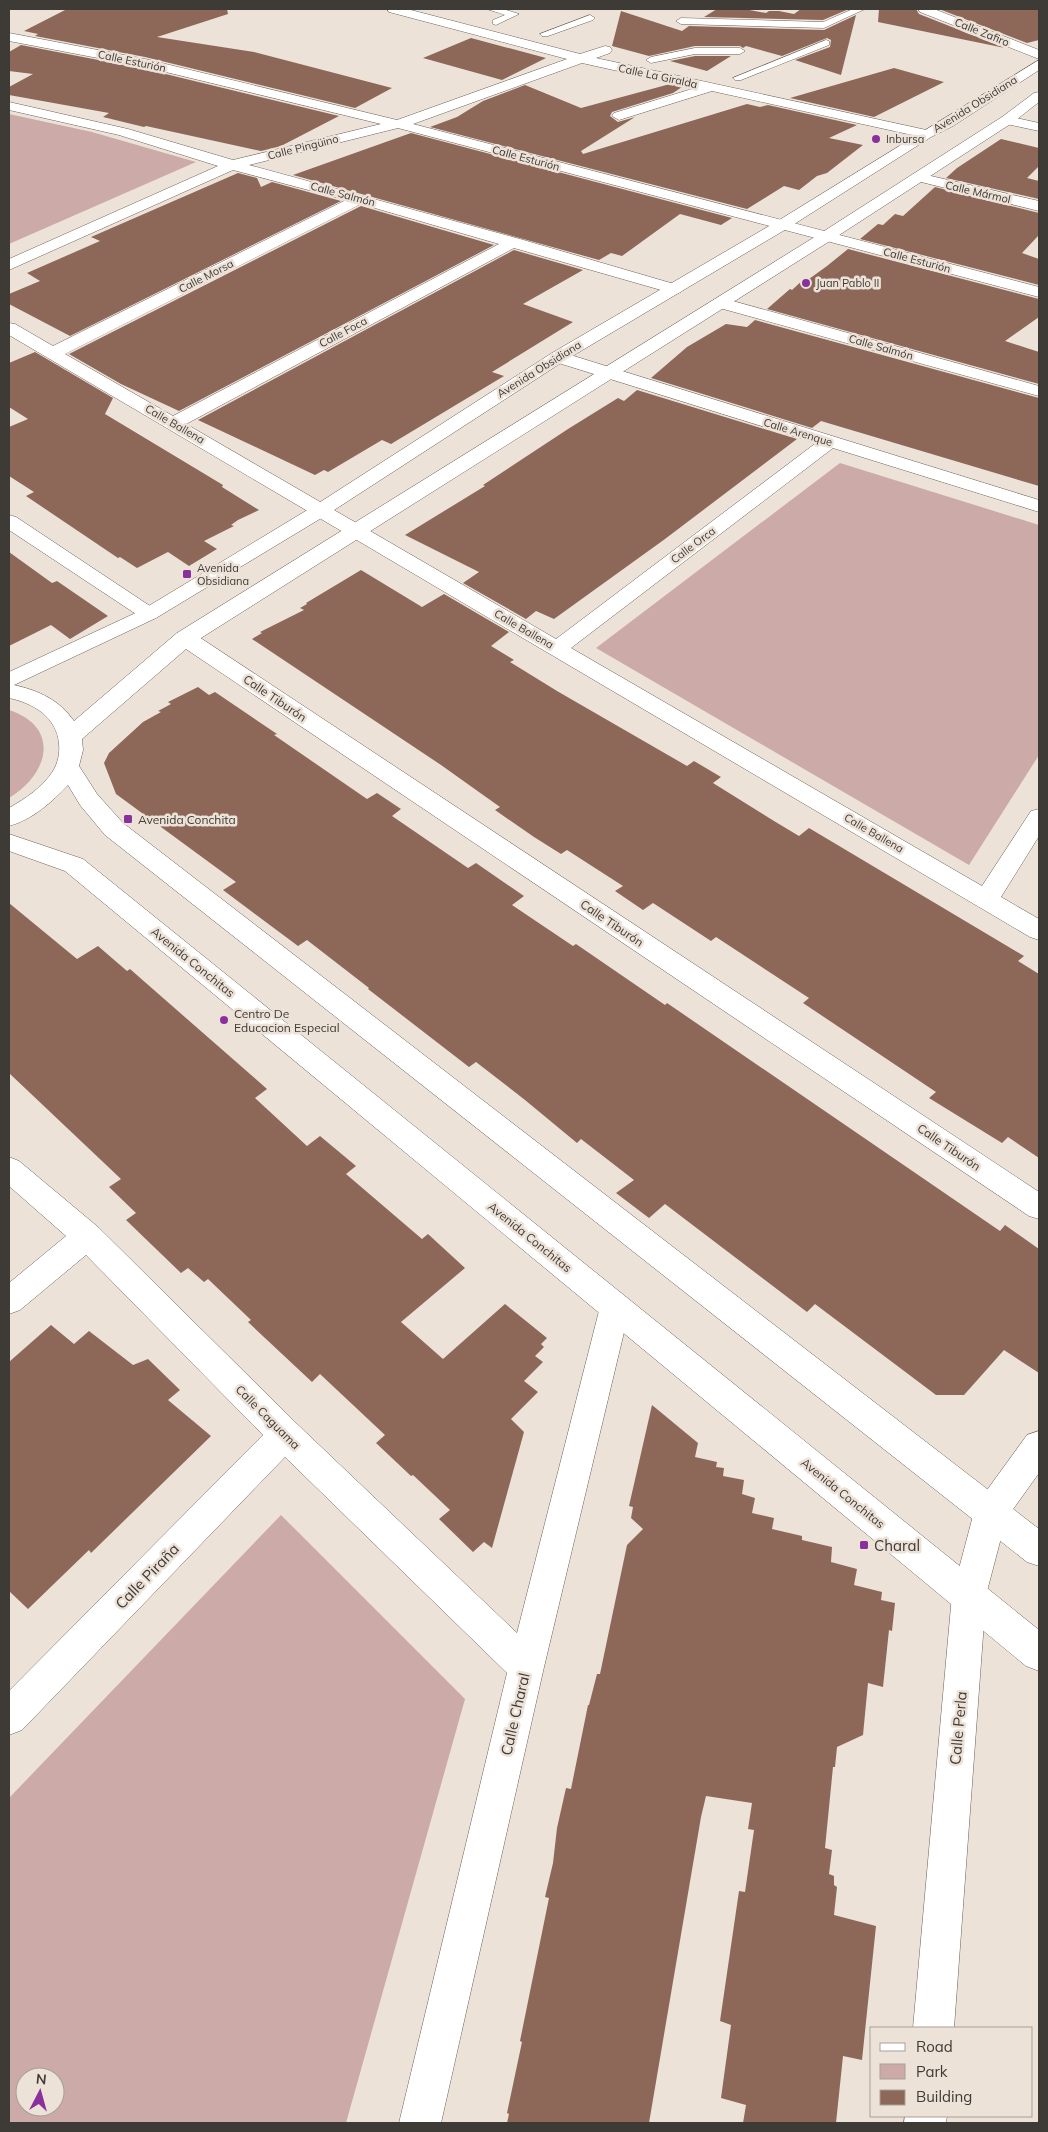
<svg xmlns="http://www.w3.org/2000/svg" width="1048" height="2132" font-family="Mulish,sans-serif">
<style>
.green{fill:#ccaaa8;fill-rule:evenodd}
.building{fill:#8d6859}
.lines{fill:none;stroke-linecap:round;stroke-linejoin:round}
.lane-casing{stroke:#6a6159;stroke-width:1}
.street-casing{stroke:#6a6159;stroke-width:1}
.secondary-casing{stroke:#6a6159;stroke-width:1}
.lane{fill:#fff;fill-rule:evenodd}
.street{fill:#fff;fill-rule:evenodd}
.secondary{fill:#fff;fill-rule:evenodd}
.poi-dot{fill:#8a309c;stroke:#ede2d8;stroke-width:2}
.labels{text-anchor:middle;dominant-baseline:central;stroke-width:5;stroke-linejoin:round;paint-order:stroke}
.far-street-label{font-size:11px;fill:#3e3a36;stroke:#ede2d8}
.far-poi-label{font-size:11px;fill:#3e3a36;stroke:#ede2d8;text-anchor:start}
.street-label{font-size:12px;fill:#3e3a36;stroke:#ede2d8}
.poi-label{font-size:12px;fill:#3e3a36;stroke:#ede2d8;text-anchor:start}
.near-poi-label{font-size:15px;fill:#3e3a36;stroke:#ede2d8;text-anchor:start}
.near-street-label{font-size:15px;fill:#3e3a36;stroke:#ede2d8}
</style>
<rect width="100%" height="100%" fill="#ede2d8"/>
<path class="green" d="M9 114 92 132 196 162 9 244Z
M840 463 1039 525V755L969 865 596 648Z
M9 710C61 727 49 774 9 798Z
M281 1515 465 1699 346 2123H9V1798ZM25 2077H55V2107H25Z"/>
<path class="building" d="M67 9H227L228 14 157 37 254 52 392 88 355 108 145 57 35 36 38 34 24 31Z
M717 9H744L766 13 769 11H779L794 14 801 9H849L823 20 704 17Z
M879 9H916L919 14 1005 48 878 22Z
M939 9H1039V40L1027 43Z
M621 11 682 31 689 26 824 30 856 15 841 75 795 60 830 47 831 40 827 38 782 56 746 46 743 48 740 46H695L649 56 612 46Z
M471 38 546 58 502 80 423 58Z
M21 45 145 69 339 116 281 146 261 151 146 126 144 127 103 117 109 113 9 95V87L33 74 9 71V52Z
M695 56H731L707 71 670 61Z
M894 68 944 82 874 117 790 98Z
M670 84 682 87 673 93 612 112 610 116 618 122 635 117 581 151 583 154 747 104 760 107 768 105 857 125 829 138 863 145 827 173 817 176 799 190 784 186 747 209 430 127 457 117 483 101 525 85 581 108Z
M411 133 732 218 721 225 680 214 622 256 611 253 599 260 293 175Z
M1001 139 1039 148V166L1027 178 1039 181V199L946 178 957 168Z
M238 173 257 178 261 187 272 182 341 201 70 336 9 304V294L40 281 27 273 100 241 91 237Z
M935 187 1039 213V235L1022 253 1039 259V285L860 239 878 224 883 225 895 214 903 216Z
M361 206 494 245 179 411 121 384 69 354Z
M848 249 1039 299V317L1005 341 1039 352V384L767 309 790 289 792 290 805 278 809 279 827 266Z
M514 250 583 270 523 304 573 322 492 372 504 376 391 444 382 440 328 472 324 470 315 475 198 420Z
M755 320 1039 398V486L821 421 812 428 651 378 687 347 726 324 747 327Z
M35 352 113 398 105 414 223 485 222 487 259 510 238 520 231 525 234 526 204 541 217 549 189 566 168 552 137 568 120 557 118 558 26 496 34 492 9 476V427L28 419 9 407V363Z
M637 390 797 439 665 539 554 619 536 611 526 619 463 583 479 572 405 535 485 486 483 485 568 429 618 398 624 401Z
M9 552 52 583 57 581 108 616 70 639 51 625 9 646Z
M361 570 422 607 444 594 509 632 491 646 514 660 510 662 557 691 687 766 694 761 721 777 713 783 774 821 799 836 809 828 1024 956 1018 961 1039 974V1158L1008 1137 1002 1143 929 1098 936 1092 803 1003 809 998 716 937 711 941 653 903 643 910 615 891 623 886 567 850 561 854 534 837 495 810 500 807 441 765 252 639 262 633 260 632 304 610 300 608 307 604 306 603Z
M198 687 209 695 215 692 277 734 274 735 367 799 377 793 401 809 392 816 468 868 476 863 524 896 512 905 573 946 576 944 665 1005 667 1003 1000 1231 1005 1225 1039 1249V1373L1004 1350 964 1395H936L815 1304 807 1312 665 1204 649 1218 616 1193 634 1180 581 1139 577 1143 525 1100 476 1062 469 1067 368 989 369 988 307 940 298 946 223 890 236 882 116 794 104 763 109 753 143 722 161 712 158 711 171 704 168 702Z
M9 903 77 959 98 946 127 971 130 969 267 1089 255 1098 307 1146 320 1136 356 1166 346 1174 422 1239 428 1234 465 1268 401 1322 443 1359 505 1304 547 1338 541 1344 544 1347 535 1356 543 1362 524 1381 538 1392 511 1419 524 1432 492 1548 484 1542 473 1552 439 1519 450 1510 413 1475 411 1476 376 1443 385 1435 320 1374 312 1382 248 1322 251 1320 208 1279 204 1282 188 1268 181 1273 126 1220 136 1213 109 1187 121 1179 9 1073Z
M51 1325 74 1344 89 1331 133 1365 148 1359 180 1390 168 1400 211 1436 91 1553 89 1550 28 1609 9 1591V1362Z
M652 1405 698 1443 695 1457 717 1462 716 1467 724 1468 723 1476 744 1480 742 1494 755 1498 752 1513 774 1518 772 1529 802 1536V1540L832 1547 831 1562 857 1569 854 1585 882 1592 881 1600 895 1603 892 1631 889 1630 883 1687 868 1683 863 1735 837 1747 835 1767H833L825 1848 832 1850 829 1874 834 1876V1885L837 1887 834 1915 876 1926 862 2060 843 2056 836 2123H743L746 2105 721 2098 731 2025 720 2021 739 1891 745 1892 754 1830 748 1829 752 1803 706 1796 701 1817 649 2123H507L509 2114 507 2113 522 2042 520 2041 549 1898 545 1897 553 1863 557 1828 566 1788 571 1789 588 1705H589L597 1674H600L627 1545 643 1529 631 1518 633 1507 629 1506Z"/>
<g class="lines">
<defs>
<path id="lane" d="M487 9H503L519 14 496 25 493 24V20L505 15Z
M853 9H865L824 28 681 24 676 21 681 18 823 22Z
M590 15 595 18 593 20 548 36H542L540 34Z
M826 40 829 41V45L741 80H735L733 78Z
M695 48H740L745 51 740 54H695L651 63 646 60 651 57Z"/>
<path id="street" d="M387 9H407L580 54 605 46 610 47 612 50 610 53 596 58 931 131 933 134 931 137 926 138 712 91 619 120 612 116 614 113 695 88 582 63 413 124 1039 287V297L398 128 249 165 520 239 681 286 683 289 681 292 675 294 514 248 186 424 556 639 816 443 552 361 549 357 552 353 558 352 564 353 1039 500V512L833 448 571 648 982 886 1031 811 1039 809V836L1001 897 1039 919V940L1030 937 9 335V323L15 324 53 346 346 200 233 170 9 270V259L218 166 119 135 9 110V102L128 129 233 160 381 124 145 67 9 41V33L145 59 397 120 567 59 389 12ZM361 204 499 244 173 416 65 354Z
M918 9H934L1039 50V59L920 12Z
M1007 116 1039 123V131L1002 123 1000 120 1002 117Z
M918 173 1039 201V211L913 180 911 177 913 174Z
M722 298 1039 386V396L716 307 714 303 716 299Z
M9 515 16 517 156 610 160 614 156 618 149 620 142 618 9 530Z
M185 632 193 633 1039 1192V1219L1029 1216 177 643 174 638 177 633Z
M9 1157 19 1161 98 1227 297 1424 517 1633 600 1307 604 1298 615 1294 626 1298 630 1307 544 1667 441 2123H399L507 1673 285 1457 22 1730 9 1735V1691L263 1435 86 1255 20 1310 9 1314V1283L66 1236 9 1186Z
M1039 1431V1473L1006 1519 986 1595 954 2028H913L952 1595 974 1512 979 1501 1027 1435Z
M905 2116H947L946 2123H904Z"/>
<path id="secondary" d="M1039 60V70L953 126 931 137 788 228 564 361 328 514 156 618 14 685C40 691 59 700 74 721L177 633 821 233 1002 117 1034 93 1039 92V102L1012 123 833 239 193 643 82 739 83 750 79 766 97 794 123 823 1039 1529V1566L1027 1562 105 835 80 805 68 785C52 802 32 820 9 826V808C25 799 43 787 53 771 58 763 60 753 59 744 57 717 33 703 9 698V672L142 610 314 506 552 353 776 222Z
M9 834 83 859 1039 1630V1671L1026 1666 65 871 9 851Z"/>
</defs>
<use href="#lane" class="lane-casing"/>
<use href="#street" class="street-casing"/>
<use href="#secondary" class="secondary-casing"/>
<use href="#lane" class="lane"/>
<use href="#street" class="street"/>
<use href="#secondary" class="secondary"/>
</g>
<g class="poi-dot">
<circle cx="876" cy="139" r="5"/>
<circle cx="806" cy="283" r="5"/>
<rect x="182" y="569" width="10" height="10" rx="2.5"/>
<rect x="123" y="814" width="10" height="10" rx="2.5"/>
<circle cx="224" cy="1020" r="5"/>
<rect x="859" y="1540" width="10" height="10" rx="2.5"/>
</g>
<g class="labels">
<g class="far-street-label">
<text transform="translate(982 32) rotate(22)">Calle Zafiro</text>
<text transform="translate(132 61) rotate(12)">Calle Esturión</text>
<text transform="translate(658 76) rotate(12)">Calle La Giralda</text>
<text transform="translate(975 104) rotate(-32)">Avenida Obsidiana</text>
<text transform="translate(303 147) rotate(-14)">Calle Pingüino</text>
<text transform="translate(526 158) rotate(15)">Calle Esturión</text>
<text transform="translate(978 192) rotate(13)">Calle Mármol</text>
<text transform="translate(343 194) rotate(15)">Calle Salmón</text>
<text transform="translate(917 260) rotate(15)">Calle Esturión</text>
<text transform="translate(206 276) rotate(-27)">Calle Morsa</text>
<text transform="translate(343 332) rotate(-28)">Calle Foca</text>
<text transform="translate(881 347) rotate(16)">Calle Salmón</text>
<text transform="translate(539 369) rotate(-32)">Avenida Obsidiana</text>
<text transform="translate(175 424) rotate(30)">Calle Ballena</text>
<text transform="translate(798 432) rotate(17)">Calle Arenque</text>
<text transform="translate(693 545) rotate(-37)">Calle Orca</text>
<text transform="translate(524 629) rotate(30)">Calle Ballena</text>
<text transform="translate(874 833) rotate(30)">Calle Ballena</text>
</g>
<g class="far-poi-label">
<text x="886" y="139">Inbursa</text>
<text x="816" y="283">Juan Pablo II</text>
<text x="197" y="568">Avenida<tspan x="197" dy="13">Obsidiana</tspan></text>
</g>
<g class="street-label">
<text transform="translate(275 698) rotate(34)">Calle Tiburón</text>
<text transform="translate(612 923) rotate(34)">Calle Tiburón</text>
<text transform="translate(193 962) rotate(39)">Avenida Conchitas</text>
<text transform="translate(949 1147) rotate(34)">Calle Tiburón</text>
<text transform="translate(530 1237) rotate(39)">Avenida Conchitas</text>
<text transform="translate(268 1417) rotate(45)">Calle Caguama</text>
<text transform="translate(843 1493) rotate(39)">Avenida Conchitas</text>
</g>
<g class="poi-label">
<text x="138" y="819">Avenida Conchita</text>
<text x="234" y="1013">Centro De<tspan x="234" dy="14">Educacion Especial</tspan></text>
</g>
<g class="near-poi-label">
<text x="874" y="1545">Charal</text>
</g>
<g class="near-street-label">
<text transform="translate(147 1576) rotate(-46)">Calle Piraña</text>
<text transform="translate(515 1714) rotate(-77)">Calle Charal</text>
<text transform="translate(958 1728) rotate(-85)">Calle Perla</text>
</g>
</g>
<rect width="1048" height="2132" fill="none" stroke="#3e3a36" stroke-width="20"/>
<rect x="870" y="2027" width="162" height="90" fill="#ede2d8" stroke="#a79f97"/>
<rect x="880" y="2043" width="25" height="8" fill="#ffffff" stroke="#a79f97"/>
<text x="916" y="2052" font-size="15" fill="#3e3a36">Road</text>
<rect x="880" y="2064" width="25" height="15" fill="#ccaaa8" stroke="#a79f97"/>
<text x="916" y="2077" font-size="15" fill="#3e3a36">Park</text>
<rect x="880" y="2090" width="25" height="15" fill="#8d6859" stroke="#a79f97"/>
<text x="916" y="2102" font-size="15" fill="#3e3a36">Building</text>
<g transform="translate(40 2092) rotate(6)"><circle r="24" fill="#ede2d8" stroke="#a79f97"/>
<path d="M0-4L9 19L0 12L-9 19Z" fill="#8a309c"/>
<text y="-8" font-size="14" font-weight="bold" text-anchor="middle" fill="#3e3a36">N</text>
</g>
</svg>
